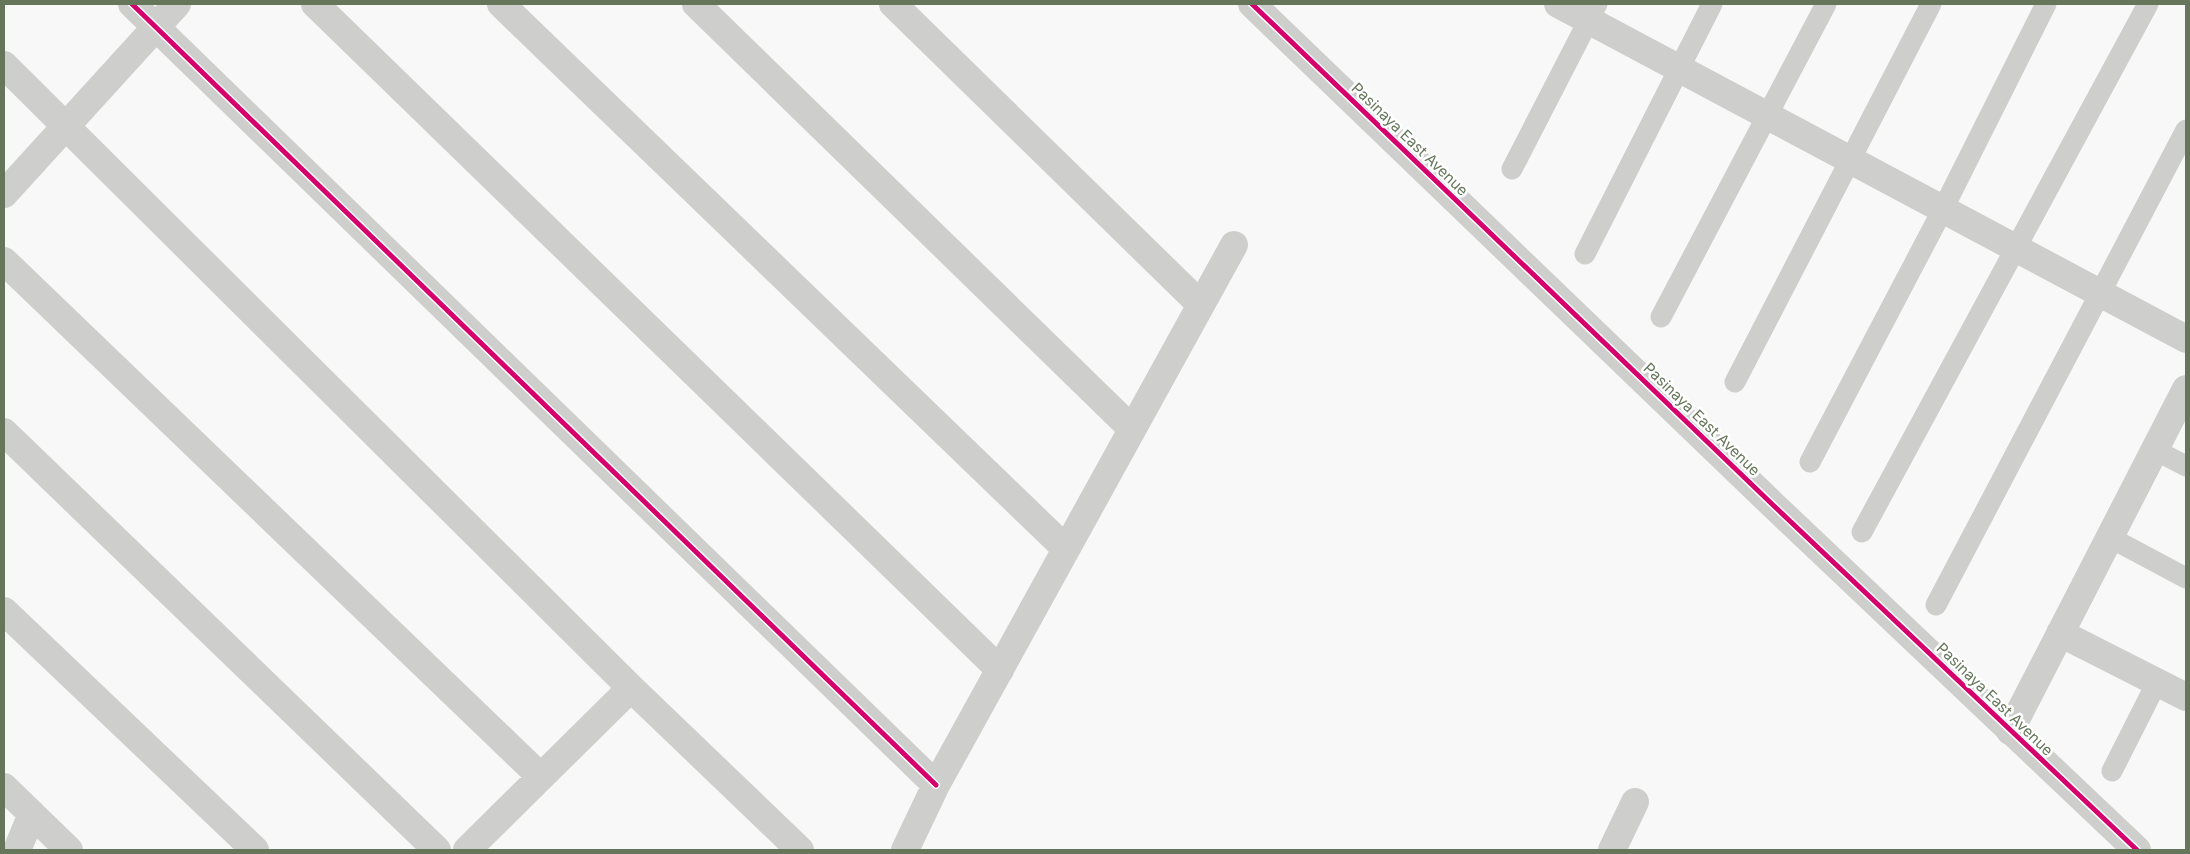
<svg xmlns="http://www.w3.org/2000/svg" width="2190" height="854" font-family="Inter,sans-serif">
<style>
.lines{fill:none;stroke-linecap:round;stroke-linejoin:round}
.service{stroke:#cecfcd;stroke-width:21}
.minor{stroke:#cecfcd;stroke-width:28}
.tertiary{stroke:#cecfcd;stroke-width:28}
.cycleway-casing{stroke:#fff;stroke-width:8}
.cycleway{stroke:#d6006c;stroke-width:5}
.labels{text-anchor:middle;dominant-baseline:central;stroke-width:5;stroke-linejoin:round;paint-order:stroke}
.street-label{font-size:15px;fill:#66765a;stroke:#fff}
</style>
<rect width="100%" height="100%" fill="#f8f8f8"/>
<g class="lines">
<path class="service" d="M1512 169 1597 4
M1585 254 1712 4
M1661 317 1826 4
M1735 382 1931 4
M2155 450 2186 466
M1810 462 1943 209 2046 4
M1862 532 2148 4
M2109 537 2186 578
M1936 605 2186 130
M2112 771 2157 682"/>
<path class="minor" d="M132 4 936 785
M315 4 1000 670
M501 4 1066 549
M696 4 1132 429
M893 4 1201 305
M1558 4 2186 339
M4 65 631 688 800 850
M4 194 177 4
M4 261 541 777
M4 432 437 850
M4 611 255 850
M2060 633 2186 697
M2010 731 2186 389
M4 787 69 850
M17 850 32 814
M467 850 631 688
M905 850 936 785 1234 245
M1612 850 1635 802"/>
<path class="tertiary" d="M1252 4 1773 505 2137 850"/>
<defs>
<path id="cycleway" d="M132 4 936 785
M1252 4 1773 505 2137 850"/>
</defs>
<use href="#cycleway" class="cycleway-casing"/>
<use href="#cycleway" class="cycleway"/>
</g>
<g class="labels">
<g class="street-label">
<text transform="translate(1410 139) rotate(44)">Pasinaya East Avenue</text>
<text transform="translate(1702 419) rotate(44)">Pasinaya East Avenue</text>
<text transform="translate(1995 699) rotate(44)">Pasinaya East Avenue</text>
</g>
</g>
<rect width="2190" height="854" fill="none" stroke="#66765a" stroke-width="10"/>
</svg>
